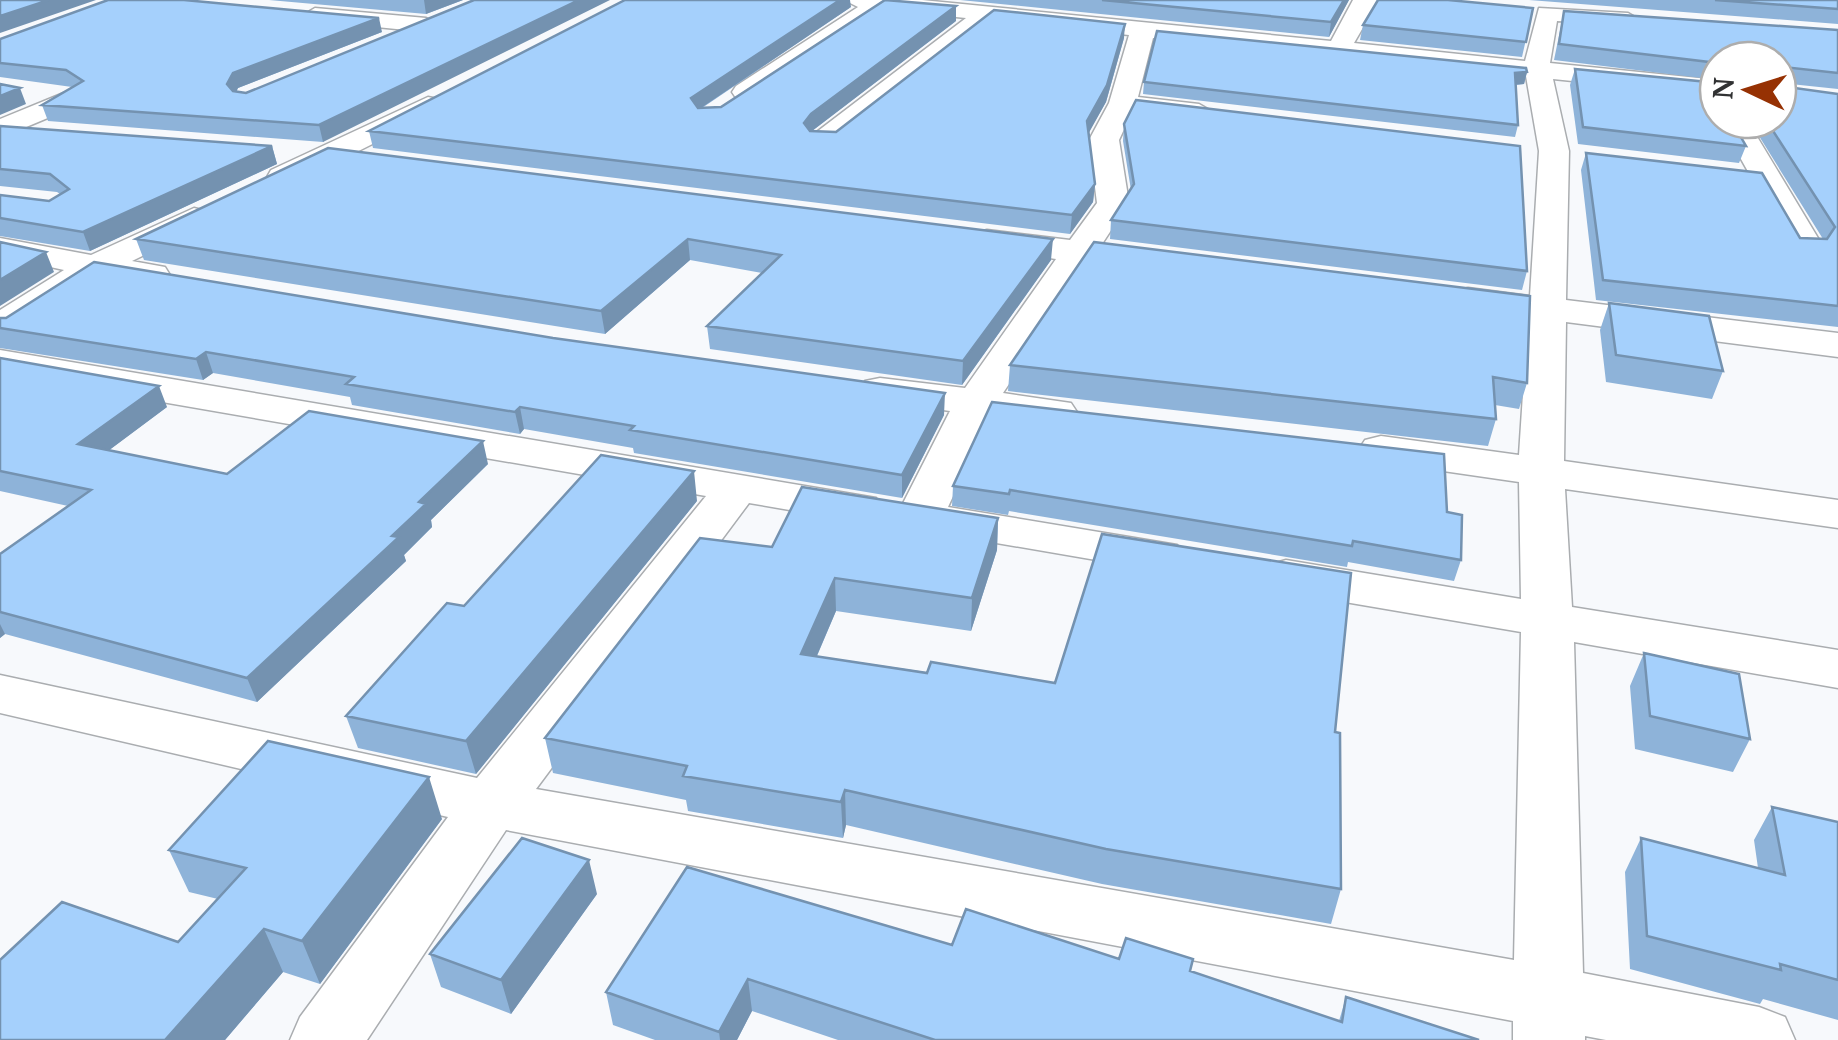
<svg xmlns="http://www.w3.org/2000/svg" width="1838" height="1040" font-family="'PT Serif',serif">
<style>
.lines{fill:none;stroke-linecap:round;stroke-linejoin:round}
.minor-casing{stroke:#aaadb0;stroke-width:3}
.minor{fill:#fff;fill-rule:evenodd}
.wall{fill:#8eb3d9}
.shaded-wall{fill:#7492b0}
.building{fill:#a5d0fc;stroke:#7492b0;stroke-width:2.5}
</style>
<rect width="100%" height="100%" fill="#f7f9fc"/>
<g class="lines">
<defs>
<path id="minor" d="M844 0H922L1331 41 1353 0H1379L1354 43 1525 61 1539 8 1628 13 1640 20 1636 25 1557 21 1550 63 1718 80V96L1553 79 1569 151 1566 300 1838 333V357L1566 322 1564 461 1838 500V528L1565 489 1572 607 1838 650V688L1574 642 1583 973 1759 1007 1785 1017 1795 1040H1606L1585 1036V1040H1513V1021L506 830 367 1040H290L300 1017 448 817 0 713V675L477 778 706 496 0 374V350L876 498 882 508 876 518 859 522 749 503 536 789 1514 960 1521 632 1286 592 1268 587 1261 576 1268 565 1286 560 1521 599 1519 482 1381 462 1365 458 1359 449 1365 440 1381 436 1519 455 1528 318 1455 307 1450 299 1455 291 1468 288 1530 296 1539 151 1526 76 1153 38 1138 97 1199 104 1213 112 1199 120 1132 112 1119 140 1129 203 1102 244 1161 254 1166 261 1161 268 1149 271 1089 264 1003 393 1071 403 1077 412 1071 421 1056 425 990 416 948 507 1177 545 1185 556 1177 567 1160 571 903 527 896 517 950 411 865 399 859 390 865 381 880 378 965 388 1056 259 975 247 970 240 975 233 987 230 1070 240 1097 203 1089 140 1109 103 1129 35 992 21 834 146H814L809 140 814 134 966 18 885 10 754 98H736L732 92 736 86 858 7Z
M315 8 426 18 438 25 426 32 307 20 303 15Z
M71 90 85 98 81 104 0 138V119Z
M428 97 438 99 442 105 438 111 293 184 282 186 267 177 271 170Z
M1719 120H1747L1824 248 1819 255H1795Z
M194 208 206 211 210 218 206 225 132 261 165 267 170 275 165 283 152 286 101 278 13 335 0 338V310L64 270 0 256V238L91 255Z"/>
</defs>
<use href="#minor" class="minor-casing"/>
<use href="#minor" class="minor"/>
</g>
<path class="wall" d="M269 0H463L426 14Z
M474 0 323 142 48 121 42 105 72 87 0 77V39L382 32 238 88 236 92 246 93Z
M960 0H1349L1329 37Z
M1529 0H1838V24Z
M851 7 702 108 721 107 956 21 812 131 836 132 1124 38 1106 102 1088 133 1095 184 1093 202 1070 234 373 148 369 131Z
M1533 8 1522 57 1360 40 1363 25Z
M1564 11 1838 30V89L1781 83 1780 86 1838 94V327L1596 300 1581 170 1586 153 1800 238 1823 239 1749 120H1778V60H1718V80L1554 60Z
M1575 69 1718 120 1746 146 1739 163 1578 144 1570 85Z
M1527 72 1524 84 1516 85 1518 125 1515 137 1143 94 1144 82Z
M1124 124 1527 271 1522 290 1110 239 1111 220 1131 190 1123 141Z
M0 126 272 146 277 164 90 251 0 236V195L49 201 60 194 57 192 0 186Z
M328 148 1051 260 962 385 710 349 707 326 762 273 690 260 605 334 144 260 136 239Z
M1094 242 1527 383 1519 409 1495 405 1496 419 1488 446 1008 391 1010 365Z
M1609 303 1723 371 1712 399 1606 382 1600 330Z
M0 328 944 415 902 498 634 453 633 448 524 429 520 434 352 405 350 397 213 373 203 380 0 348Z
M0 358 167 407 109 450 227 474 488 464 431 520 432 527 404 555 406 561 257 702 5 634 0 638V554L68 506 0 491Z
M953 486 1447 512 1461 560 1454 581 1348 562 1347 567 1009 511 1008 515 952 506Z
M697 501 476 774 358 748 346 716 464 606Z
M998 518 997 550 971 631 836 611 817 656 1335 732 1341 889 1331 924 1102 884 846 825 843 838 688 811 686 800 553 773 545 738 772 547Z
M1644 653 1750 739 1733 772 1635 749 1630 686Z
M1772 807 1838 822V1020L1763 999 1760 1004 1630 969 1625 872 1641 838 1758 868 1754 840Z
M442 819 320 984 283 972 225 1040H0L178 942 218 899 189 892 169 850Z
M597 894 511 1014 441 987 430 954Z
M952 945 1119 959 1190 971 1339 1021 1346 997 1479 1040H838L752 1011 737 1040H655L613 1025 606 992Z"/>
<path class="shaded-wall" d="M49 0H96L0 33V16Z
M424 0H463L426 14Z
M579 0H610L323 142 319 125Z
M840 0H850L851 7 692 114 691 98Z
M1344 0H1349L1329 37 1331 22Z
M956 6V21L812 131 805 140 804 123 811 114Z
M379 18 382 32 238 88 232 100 227 84 233 73Z
M1125 24 1124 38 1106 102 1086 138 1087 121Z
M1527 72 1524 84 1512 85 1515 73Z
M20 88 26 104 0 115V96Z
M272 146 277 164 90 251 83 232Z
M1095 184 1093 202 1070 234 1072 215Z
M688 239 690 260 605 334 601 311Z
M1053 239 1051 260 962 385 963 361Z
M46 252 54 272 0 306V280Z
M206 352 213 373 203 380 196 359Z
M159 386 167 407 88 466 78 444Z
M945 393 944 415 902 498V475Z
M520 407 524 429 520 434 515 412Z
M483 441 488 464 431 520 432 527 404 555 406 561 257 702 247 678 392 536 419 502Z
M694 471 697 501 476 774 466 741Z
M998 518 997 550 971 631 972 598Z
M835 578 836 611 803 688 801 654Z
M0 624 5 634 0 638Z
M429 777 442 819 320 984 302 941Z
M845 790 846 825 843 838 841 802Z
M589 860 597 894 511 1014 501 980Z
M264 929 283 972 225 1040H165Z
M748 979 752 1011 737 1040H720L719 1032Z"/>
<path class="building" d="M0 0H49L0 16Z
M108 0H184L379 18 233 73 227 84 233 91 246 93 474 0H579L319 125 42 105 83 81 66 70 0 63V39Z
M625 0H840L691 98 698 108 721 107 885 0 956 6 811 114 804 123 810 131 836 132 994 10 1125 24 1107 85 1087 121 1095 184 1072 215 369 131Z
M1102 0H1344L1331 22Z
M1378 0H1448L1533 8 1526 42 1363 25Z
M1715 0H1838V9Z
M1564 11 1838 30V73L1784 67 1780 86 1838 94V306L1603 280 1586 153 1762 173 1800 238 1827 239 1835 227 1766 120H1778V60H1718V63L1559 44Z
M1157 31 1526 68 1527 72 1515 73 1518 125 1144 82Z
M1575 69 1718 83V120H1731L1746 146 1583 127Z
M0 84 20 88 0 96Z
M1136 100 1520 146 1527 271 1111 220 1134 184 1124 124Z
M0 126 272 146 83 232 0 218V195L49 201 69 189 50 174 0 169Z
M328 148 1053 239 963 361 707 326 781 255 688 239 601 311 136 239Z
M0 242 46 252 0 280Z
M1094 242 1530 296 1527 383 1493 377 1496 419 1010 365Z
M94 262 553 338 945 393 902 475 630 430 634 426 520 407 515 412 346 384 354 377 206 352 196 359 0 328V318H6Z
M1609 303 1709 316 1723 371 1616 355Z
M0 358 159 386 78 444 227 474 309 411 483 441 419 502 426 504 392 536 399 537 247 678 0 612V554L91 490 0 471Z
M992 402 1444 454 1447 512 1462 515 1461 560 1353 541 1352 546 1010 490 1009 494 953 486Z
M601 455 694 471 466 741 346 716 447 603 464 606Z
M802 487 998 518 972 598 835 578 801 654 927 673 931 662 1055 683 1102 534 1351 573 1335 732 1340 733 1341 889 1106 849 845 790 841 802 683 776 687 766 545 738 700 538 772 547Z
M1644 653 1739 674 1750 739 1650 716Z
M268 741 429 777 302 941 264 929 165 1040H0V960L62 902 178 942 246 868 169 850Z
M1772 807 1838 822V980L1780 964 1781 970 1647 936 1641 838 1785 875Z
M522 838 589 860 501 980 430 954Z
M687 867 952 945 966 909 1119 959 1126 938 1193 959 1190 971 1342 1022 1346 997 1479 1040H935L748 979 719 1032 606 992Z"/>
<g transform="translate(1748 90) rotate(274)"><circle r="48" fill="#ffffff" stroke="#adadad" stroke-width="2.5"/>
<path d="M0-8L18 38L0 25L-18 38Z" fill="#963103"/>
<text y="-15" font-size="28" font-weight="bold" text-anchor="middle" fill="#313233">N</text>
</g>
</svg>
